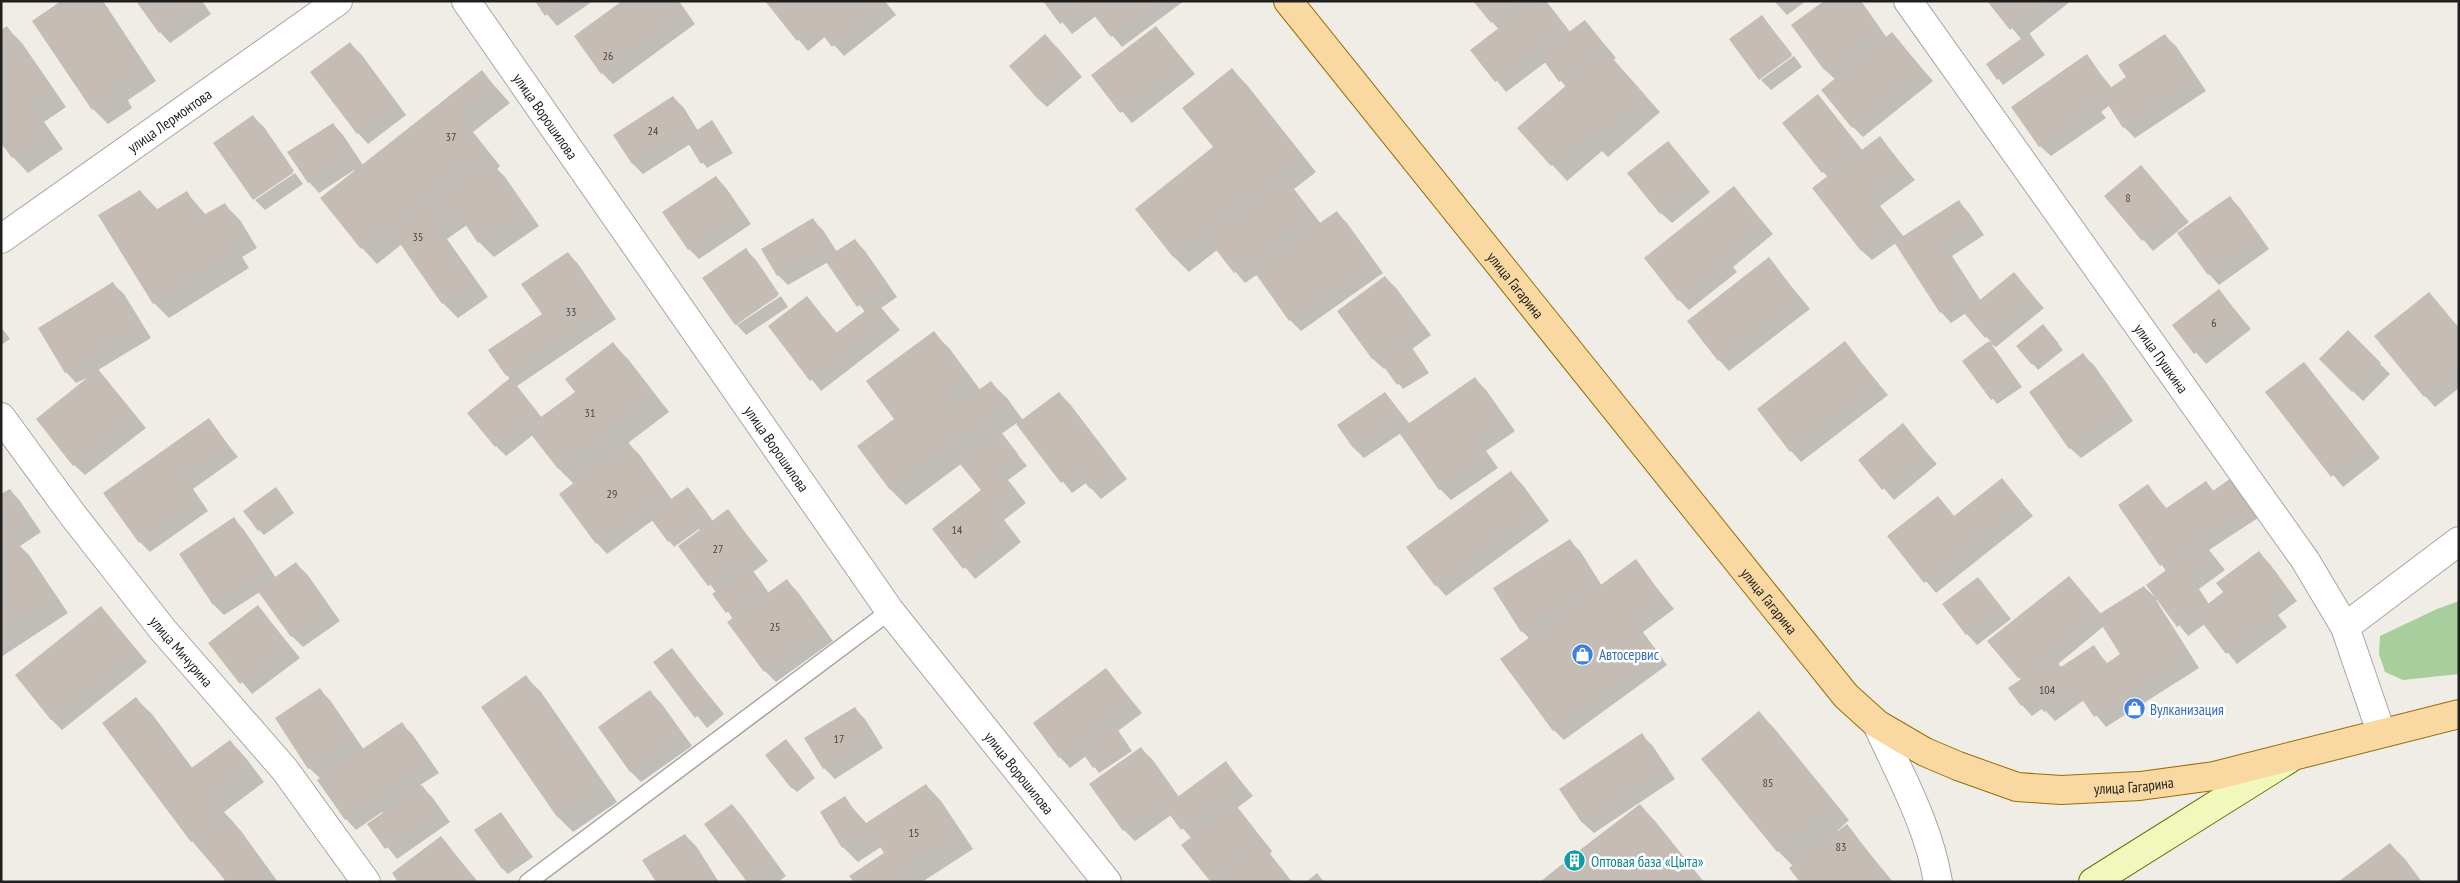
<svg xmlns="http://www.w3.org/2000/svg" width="2460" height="883" font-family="'PT Sans Narrow',sans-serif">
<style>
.forest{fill:#a7ce9c}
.shadow{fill:#0003;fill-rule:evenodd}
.building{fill:#c4bcb5}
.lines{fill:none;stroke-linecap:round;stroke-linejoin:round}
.lane-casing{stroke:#a6a6a6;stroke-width:19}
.street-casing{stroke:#a6a6a6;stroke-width:30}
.secondary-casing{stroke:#627408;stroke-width:30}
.primary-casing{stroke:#966f04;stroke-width:30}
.lane{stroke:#fff;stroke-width:16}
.street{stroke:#fff;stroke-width:28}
.secondary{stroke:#f1f8bb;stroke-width:28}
.primary{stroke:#f9d9a1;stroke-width:28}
.labels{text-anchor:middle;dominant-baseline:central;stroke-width:5;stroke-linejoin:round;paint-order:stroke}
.number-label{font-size:12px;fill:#484644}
.street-label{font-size:15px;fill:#1f1f1f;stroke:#fff}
.shop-label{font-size:15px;fill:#366cbe;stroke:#fff;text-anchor:start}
.culture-label{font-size:15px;fill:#0d838f;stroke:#fff;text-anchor:start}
</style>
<rect width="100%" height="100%" fill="#f0ede6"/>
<path class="forest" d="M2459 601V674L2403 680 2385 672 2379 654 2380 636 2437 609Z"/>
<path class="shadow" d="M63 1H103L156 81 128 100 132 108 108 124 93 109Z
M137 1H202L211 14 170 43 160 32Z
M536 1H593L557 26Z
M624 1H679L695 24 613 84 602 73 576 36Z
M767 1H885L896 15 844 56 826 36 808 51Z
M1045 1H1184L1122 47 1096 16 1072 34Z
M1475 1H1546L1570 32 1585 21 1616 58 1613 60 1660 112 1608 157 1602 151 1567 181 1519 128 1566 87 1546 62 1506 92 1472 50 1499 30Z
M1774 1H1806L1787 15Z
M1826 1H1861L1887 38 1892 34 1933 81 1863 137 1853 127 1836 80 1825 70 1793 25Z
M1989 1H2071L2029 34 2045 55 2003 85 1988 64 2022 40Z
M1762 16 1792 54 1760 78Z
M1156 27 1195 74 1132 123 1092 76Z
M7 28 22 43 66 107 44 122 63 149 28 173 13 157 1 140Z
M2165 36 2176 46 2206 91 2135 138 2124 127 2110 105 2101 112 2106 118 2051 156 2040 146 2086 56 2112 88 2128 77Z
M350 44 361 54 406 115 368 144 358 133 312 73Z
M1056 46 1082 77 1047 107 1036 97Z
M1794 56 1802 67 1771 90 1761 80Z
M1232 70 1247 85 1316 172 1294 189 1321 224 1337 213 1347 223 1383 273 1301 331 1290 320 1258 274 1245 283 1217 250 1189 272 1174 257 1136 210 1215 148Z
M482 72 510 103 473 132 500 166 497 169 505 177 539 226 494 257 479 242 467 225 447 239 488 297 458 318 443 303 402 244 377 264 362 248 354 170 319 193 309 182 333 124 343 135 363 165Z
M1818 96 1863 151 1880 138 1915 180 1880 206 1904 237 1959 202 1969 213 1984 235 1952 256 1981 301 2014 274 2044 308 1996 347 1991 344 2022 387 1997 404 1964 361 1991 342 1966 313 1951 323 1941 312 1896 243 1872 260 1861 250 1828 177 1823 172Z
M673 97 684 108 698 131 712 122 733 153 707 168 690 144 643 174 633 164 615 135Z
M253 117 264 127 294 171 254 199 215 143Z
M1667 142 1710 192 1672 223 1661 213Z
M2141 167 2189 222 2153 251 2106 196Z
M295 173 303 184 265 210 255 200Z
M716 177 726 188 751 224 699 259 689 249Z
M1734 188 1773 234 1733 267 1737 272 1689 310 1679 300Z
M140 191 158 210 187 193 206 215 224 204 240 220 257 248 242 257 249 268 169 318 154 303Z
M2230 198 2240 208 2269 249 2219 285 2209 274Z
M812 219 823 230 837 252 855 240 865 251 897 297 881 308 900 330 821 391 769 326 807 298 837 333 865 312 828 262 788 285 778 275Z
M746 250 756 260 779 294 736 325 704 278Z
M568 253 578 264 616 319 517 386 542 418 577 392 613 344 628 359 669 412 628 443 639 454 672 500 688 489 713 521 727 511 768 561 753 572 769 593 787 581 797 591 833 641 776 682 765 671 716 592 680 546 701 531 699 529 674 547 653 520 607 554 597 543 574 484 559 469 533 435 506 456 496 446 510 379 507 375 544 314Z
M1769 259 1810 309 1729 371 1719 360Z
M1385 277 1396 288 1431 335 1412 349 1429 373 1403 389 1386 367 1384 369 1373 359 1338 312Z
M113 284 124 294 151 338 98 370 146 428 85 475 74 465 91 376 76 383 66 372Z
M2219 291 2251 329 2206 364 2173 326Z
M2429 294 2459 328V388L2435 407 2425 396Z
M781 296 788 307 746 335 737 325Z
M1 327 10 339 1 345Z
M2048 331 2063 350 2038 370 2018 346Z
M2348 332 2390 374 2363 401 2320 359Z
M934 333 949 348 981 391 991 383 1007 398 1023 420 1059 393 1070 404 1127 479 1101 499 1086 483 1072 493 1017 423 1001 434 1027 466 1008 480 1026 503 1004 520 1021 542 975 579 933 529 982 491 961 464 906 505 891 490 859 446 896 419Z
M1845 343 1888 395 1801 462 1791 451Z
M2083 355 2094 365 2133 421 2081 458 2070 448Z
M2304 363 2380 458 2343 487 2267 392Z
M1475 379 1486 390 1515 431 1486 451 1498 468 1451 500 1440 489 1401 433 1364 458 1354 448 1385 393 1410 424Z
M208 420 238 457 193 489 208 511 150 552 140 542Z
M1902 425 1937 464 1894 500 1859 460Z
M1511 473 1522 484 1549 521 1446 596 1436 585Z
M2002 480 2033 516 1936 593 1889 537 1938 498 1955 517Z
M2206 483 2214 491 2264 514 2209 550 2225 570 2199 589 2209 604 2225 593 2259 553 2270 564 2297 601 2278 615 2287 627 2237 664 2205 624 2188 636 2158 599 2156 600 2199 668 2106 727 2084 700 2055 721 2043 708 2032 716 2022 705V680L2018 677 2069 577 2101 614 2144 587 2157 599 2166 571 2120 505 2148 486 2167 509ZM2104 626 2122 654 2108 664 2093 647 2062 668 2058 664Z
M276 488 294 513 264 535 259 530Z
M10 490 20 501 41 532 20 546 29 555 68 613 1 657V496Z
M234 519 244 530 276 578 296 564 307 574 340 621 303 647 292 636 260 592 224 615 214 605 181 554Z
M1570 541 1580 551 1602 586 1635 561 1674 609 1643 632 1667 665 1564 740 1554 730 1530 639 1522 631Z
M1978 579 2011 619 1977 645 1967 634Z
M258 606 300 658 252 694 210 643Z
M101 607 147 662 62 730 51 719Z
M672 650 724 714 707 728 655 662Z
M1106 669 1142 713 1118 731 1132 751 1099 773 1086 756 1070 768 1060 757Z
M526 677 541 692 617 802 573 832 558 817 482 707Z
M320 690 330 700 364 750 401 724 412 734 439 773 420 785 432 797 450 822 397 859 369 824 384 814 382 812 356 830 346 819 321 779 309 768Z
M650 692 661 703 692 746 641 782 631 772 600 727Z
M136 699 152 714 193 769 230 741 245 757 264 782 224 812 241 831 278 882H227L192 841 104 723Z
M854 708 865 719 883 748 835 779 824 768Z
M1759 713 1774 728 1849 820 1837 831 1838 832 1847 826 1893 882H1801L1793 866 1778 851Z
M1641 735 1652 745 1675 779 1594 833 1583 823 1561 789Z
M791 746 815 778 797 792 791 787Z
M1141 749 1152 759 1179 797 1226 763 1253 796 1237 808 1272 851 1270 854 1292 882H1212L1183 846 1192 839 1171 815 1135 841 1124 830 1091 784Z
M926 785 941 801 973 849 922 882H855L886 854 881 847 858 862 843 847 844 798 867 824Z
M732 805 742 816 786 876 778 882H748Z
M1640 805 1655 821 1704 882H1542Z
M501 814 533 857 508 874 503 869Z
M685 835 696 846 719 882H658Z
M441 837 478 882H400Z
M2390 844 2405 859 2422 882H2340Z"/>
<path class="building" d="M61 1H99L142 65 113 84 118 92 92 110 32 21Z
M136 1H200L201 3 159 33Z
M535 1H567L545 16Z
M622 1H677L686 13 601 74 574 36Z
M765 1H884L886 4 832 47 816 26 797 41Z
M1043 1H1159L1111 37 1086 5 1060 24Z
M1473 1H1517L1491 23Z
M1534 1H1546L1567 28 1495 82 1470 50Z
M1824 1H1859L1880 30 1824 70 1791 25Z
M1987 1H2047L2010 30Z
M1762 15 1792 56 1759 80 1729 39Z
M1585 20 1606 47 1559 82 1539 54Z
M7 26 52 91 30 106 49 133 12 158 1 143V30Z
M1156 26 1185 63 1120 113 1091 75Z
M1892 32 1923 70 1852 128 1821 90Z
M2029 33 2041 50 1997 80 1986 64Z
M1045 34 1073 66 1036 97 1009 66Z
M2165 34 2196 80 2123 128 2101 94 2091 100 2096 107 2039 147 2011 107 2087 54 2110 88 2126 77 2118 65Z
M350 42 397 104 357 134 310 72Z
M1606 51 1646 96 1592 142 1586 136 1551 166 1517 128Z
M1232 68 1302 156 1173 257 1135 209 1213 147 1182 108Z
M482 70 495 87 459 116 486 150 361 249 320 198Z
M1818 94 1858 145 1822 173 1782 123Z
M673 96 692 126 632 164 613 135Z
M253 115 293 173 253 200 213 143Z
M712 120 729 147 701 164 685 138Z
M333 123 353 153 308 183 287 152Z
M1880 136 1905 169 1871 195 1894 226 1861 251 1812 188Z
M1668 141 1701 181 1660 214 1627 173Z
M490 160 525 211 478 243 454 208 433 223 473 282 442 304 390 229Z
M2141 165 2179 210 2142 241 2104 196Z
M716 176 741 213 688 250 662 212Z
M1284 177 1312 214 1234 273 1206 237Z
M1734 186 1763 223 1723 256 1727 261 1678 301 1644 258Z
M140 190 154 211 187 191 202 216 225 203 243 232 228 241 235 253 153 304 98 215Z
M2230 196 2260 238 2208 275 2177 233Z
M1959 200 1974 224 1942 245 1972 292 1940 313 1894 242Z
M1337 211 1373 262 1289 321 1253 270Z
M813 218 829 244 777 276 761 249Z
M855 239 887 286 857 307 824 259Z
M746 248 778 296 735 325 702 278Z
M568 252 606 308 506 376 488 350 542 314 521 284Z
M1769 257 1800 298 1718 361 1687 321Z
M2014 272 2034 297 1985 338 1964 313Z
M1385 276 1421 324 1372 359 1337 311Z
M113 282 141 327 65 373 38 328Z
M2219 289 2241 318 2194 354 2172 325Z
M2429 292 2459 328V369L2424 397 2374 336Z
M807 296 836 333 877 302 890 319 810 381 768 326Z
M2043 324 2059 344 2032 365 2016 346Z
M2348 330 2381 363 2352 392 2319 359Z
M934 331 967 375 946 391 957 406 991 381 1008 403 890 490 857 446 894 419 866 381Z
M1845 341 1878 384 1790 452 1757 409Z
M1989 341 2017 381 1991 400 1962 361Z
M613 342 654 396 558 469 526 428 575 392 565 379Z
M1410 345 1425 367 1397 385 1382 364Z
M2083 353 2124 410 2069 449 2029 392Z
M2304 362 2371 447 2331 477 2265 392Z
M98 369 136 416 73 466 36 419Z
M1475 377 1505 420 1476 440 1488 456 1439 490 1398 431Z
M510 378 538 413 495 447 467 413Z
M1059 392 1117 468 1090 489 1077 472 1061 483 1016 424Z
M1385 392 1402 415 1353 448 1337 425Z
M209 418 229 446 183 478 199 500 139 543 103 493Z
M1903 423 1927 453 1882 490 1858 460Z
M1001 432 1018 454 999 469 1016 491 994 509 1012 531 963 569 932 529 981 490 960 464Z
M628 442 666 492 596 544 559 494Z
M1511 471 1539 510 1435 586 1406 547Z
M2235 475 2259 509 2237 525 2231 518 2160 566 2118 505 2148 484 2165 509 2206 481 2213 491Z
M2002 478 2023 504 1924 583 1887 536 1938 496 1954 516Z
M276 487 290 507 258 531 243 511Z
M688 487 708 514 668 542 648 515Z
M10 489 31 520 1 540V494Z
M728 509 758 550 708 586 678 546Z
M234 517 268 569 213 605 179 554Z
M14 538 54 597 1 632V547Z
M1570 539 1598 583 1521 632 1493 588Z
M2203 543 2215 559 2189 578 2208 604 2223 592 2216 583 2259 551 2288 590 2268 604 2277 616 2226 654 2195 613 2177 627 2146 585Z
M1636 559 1664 598 1633 621 1657 654 1553 731 1500 659Z
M296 562 330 610 291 637 257 590Z
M750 567 764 586 726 613 712 594Z
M2069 576 2099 612 2018 678 1987 641Z
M1978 577 2002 608 1966 635 1942 604Z
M787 579 823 630 764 672 727 622Z
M2144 586 2189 657 2094 717 2075 689 2044 712 2033 697 2021 706 2008 688 2053 657 2061 667 2094 645 2106 664 2120 654 2096 616Z
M258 605 290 647 240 684 208 643Z
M101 606 137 651 51 720 15 675Z
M672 648 714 703 695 718 653 662Z
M1106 668 1132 702 1059 758 1033 723Z
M526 675 602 787 557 817 481 707Z
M320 688 354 738 308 769 275 718Z
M650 690 682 735 630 772 598 727Z
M136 697 190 769 230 740 250 767 210 796 225 817 191 842 102 723Z
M855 707 874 737 823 769 804 738Z
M1759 711 1835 804 1777 852 1701 759Z
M402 722 429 762 345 820 317 780Z
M1115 726 1128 745 1093 768 1080 749Z
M1642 733 1665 768 1582 823 1559 789Z
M786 739 811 772 791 788 765 755Z
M1141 747 1175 794 1123 831 1089 784Z
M1226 761 1243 785 1181 830 1164 807Z
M926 784 958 833 884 882H854L849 876 884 853 869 830 842 848 820 812 845 796 863 825Z
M422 785 440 811 385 849 367 824Z
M732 804 777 865 754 882H747L704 824Z
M1235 804 1263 840 1210 881 1181 845Z
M1640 804 1703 882H1540L1576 853Z
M501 812 528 851 502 869 474 830Z
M231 819 270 874 259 882H226L197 843Z
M1847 824 1888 878 1883 882H1800L1789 868Z
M685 834 716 882H656L642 860Z
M441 836 473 877 466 882H398L392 873Z
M2390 843 2419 882H2338Z
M1262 844 1288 877 1282 882H1215Z
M1317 873 1324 882H1306Z"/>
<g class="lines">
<defs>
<path id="lane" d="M528 882 890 611"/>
<g id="street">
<path id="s1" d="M466 1 890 611 1107 882"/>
<path id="s2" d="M1908 1 2305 560 2345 627 2381 732"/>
<path id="s3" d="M1 239 338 1"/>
<path id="s4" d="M1 417 72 514 163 630 285 770 366 882"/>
<path d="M2345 627 2459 541"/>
<path d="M1877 724C1900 775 1929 826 1938 882"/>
</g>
<path id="secondary" d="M2093 882 2289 759"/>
<g id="primary">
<path id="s5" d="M1288 1 1846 696 1877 724 1925 752 1958 766 2017 787 2061 790 2140 786 2214 776 2459 714"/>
</g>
</defs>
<use href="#lane" class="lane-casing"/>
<use href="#street" class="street-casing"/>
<use href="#secondary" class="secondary-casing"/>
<use href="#primary" class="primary-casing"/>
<use href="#lane" class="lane"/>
<use href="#street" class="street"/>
<use href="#secondary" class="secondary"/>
<use href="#primary" class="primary"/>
</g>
<defs>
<symbol id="shop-disc" viewBox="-11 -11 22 22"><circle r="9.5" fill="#3f7fe0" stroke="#fff"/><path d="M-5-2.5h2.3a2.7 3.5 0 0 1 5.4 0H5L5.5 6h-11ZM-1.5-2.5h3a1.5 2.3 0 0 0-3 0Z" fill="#fff"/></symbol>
<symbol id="building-disc" viewBox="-11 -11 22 22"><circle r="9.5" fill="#0f9aa8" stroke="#fff"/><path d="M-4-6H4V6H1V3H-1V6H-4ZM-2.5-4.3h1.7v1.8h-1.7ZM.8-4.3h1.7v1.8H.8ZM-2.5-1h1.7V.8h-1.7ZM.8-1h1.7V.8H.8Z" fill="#fff"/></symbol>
</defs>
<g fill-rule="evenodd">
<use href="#shop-disc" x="1570" y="642" width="25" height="25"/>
<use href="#shop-disc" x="2122" y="696" width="25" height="25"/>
<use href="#building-disc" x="1562" y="848" width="25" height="25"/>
</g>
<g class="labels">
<g class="number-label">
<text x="608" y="55">26</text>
<text x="653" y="130">24</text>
<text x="451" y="136">37</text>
<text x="2128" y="197">8</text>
<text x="418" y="236">35</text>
<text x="571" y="311">33</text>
<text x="2214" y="322">6</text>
<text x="590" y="412">31</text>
<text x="612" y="493">29</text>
<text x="957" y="529">14</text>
<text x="718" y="548">27</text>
<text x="775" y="626">25</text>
<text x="2047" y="689">104</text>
<text x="839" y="738">17</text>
<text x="1768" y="782">85</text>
<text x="914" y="832">15</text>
<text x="1841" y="846">83</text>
</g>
<g class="street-label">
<text stroke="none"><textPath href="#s1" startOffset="140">улица Ворошилова</textPath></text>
<text stroke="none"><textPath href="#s3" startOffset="206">улица Лермонтова</textPath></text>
<text stroke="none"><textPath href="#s5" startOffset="364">улица Гагарина</textPath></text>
<text stroke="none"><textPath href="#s2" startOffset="438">улица Пушкина</textPath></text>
<text stroke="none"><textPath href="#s1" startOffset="545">улица Ворошилова</textPath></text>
<text stroke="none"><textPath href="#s5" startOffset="769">улица Гагарина</textPath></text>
<text stroke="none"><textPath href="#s4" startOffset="296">улица Мичурина</textPath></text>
<text stroke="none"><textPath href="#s1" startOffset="950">улица Ворошилова</textPath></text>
<text stroke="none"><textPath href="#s5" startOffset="1204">улица Гагарина</textPath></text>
</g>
<g class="shop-label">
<text x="1599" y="654">Автосервис</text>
<text x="2150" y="709">Вулканизация</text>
</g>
<g class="culture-label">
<text x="1591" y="861">Оптовая база «Цыта»</text>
</g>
</g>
<rect width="2460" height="883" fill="none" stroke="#1f1f1f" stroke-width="5"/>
</svg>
